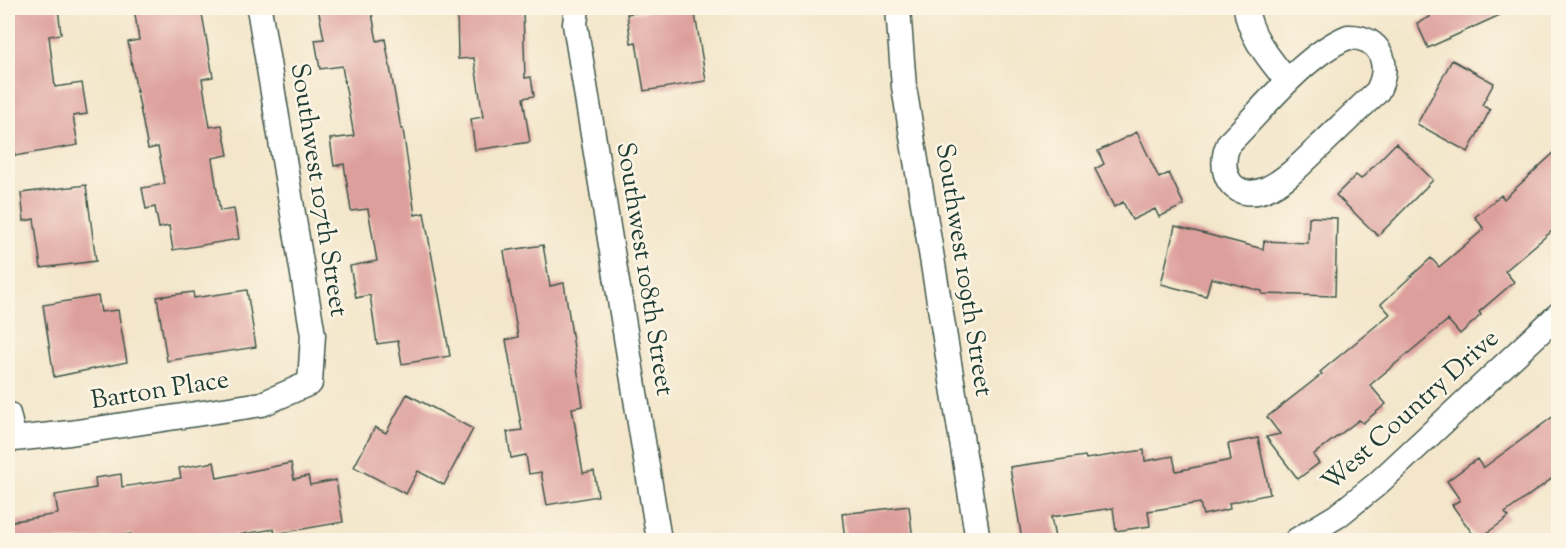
<svg xmlns="http://www.w3.org/2000/svg" width="1566" height="548" font-family="'Sorts Mill Goudy',serif">
<style>
.building{fill:#dd9f9c}
.lines{fill:none;stroke-linecap:round;stroke-linejoin:round}
.minor-casing{stroke:#3f564a;stroke-width:27}
.minor{stroke:#fff;stroke-width:24}
.labels{text-anchor:middle;dominant-baseline:central;stroke-width:5;stroke-linejoin:round;paint-order:stroke}
.street-label{font-size:26px;fill:#1f3d34;stroke:#fcf5e5}
</style>
<rect width="100%" height="100%" fill="#fcf5e5"/>
<filter id="ink" filterUnits="userSpaceOnUse"><feTurbulence type="fractalNoise" baseFrequency=".0167" numOctaves="2"/><feDisplacementMap in="SourceGraphic" scale="12" xChannelSelector="R" yChannelSelector="G"/><feConvolveMatrix kernelMatrix="1 2 1 2 8 2 1 2 1" color-interpolation-filters="sRGB"/></filter>
<filter id="wash" filterUnits="userSpaceOnUse"><feTurbulence type="fractalNoise" baseFrequency=".008" numOctaves="4" result="noise"/><feDisplacementMap in="SourceGraphic" scale="24" xChannelSelector="R" yChannelSelector="G"/><feGaussianBlur stdDeviation="1.35" result="paint"/><feColorMatrix in="noise" values="0 0 0 0 0 0 0 0 0 0 0 0 0 0 0 0 0 1.4 0 .05"/><feComposite in="paint" operator="in"/></filter>
<g filter="url(#wash)">
<rect width="100%" height="100%" fill="#f3e6ca"/>
<g id="blocks">
<path class="building" d="M8 8H58L61 34 49 36 55 87 82 83 87 114 73 116 78 145 15 156 8 113Z
M134 8H201L213 77 202 79 210 127 222 125 228 155 212 158 220 211 234 209 239 239 173 250 169 226 159 228 155 207 146 209 142 188 165 184 158 147 148 149 132 66 128 42 139 40Z
M318 8H371L377 41 385 39 401 129H403L415 215 424 213 450 356 402 364 398 341 377 344 370 295 356 298 350 266 377 261 368 209 351 211 344 164 334 166 330 139 354 136 342 66 320 69 315 40 324 39Z
M457 8H523L525 78 531 77 534 96 523 98 530 142 475 150 471 119 483 117 474 58 458 59Z
M667 8H694L706 81 644 91 636 42 631 43 627 14Z
M1426 8H1515L1428 48 1417 23 1430 17Z
M1452 60 1494 83 1482 105 1490 110 1468 152 1417 124Z
M1137 132 1159 178 1169 173 1184 205 1159 217 1155 209 1132 220 1123 202 1114 207 1095 169 1104 164 1098 151Z
M1396 143 1433 180 1378 236 1336 195 1356 175 1361 179Z
M1558 149V226L1505 271 1514 282 1479 312 1481 315 1460 334 1448 320 1370 385 1386 404 1363 423 1359 420 1313 455 1319 463 1298 479 1266 437 1280 434 1267 417 1322 374 1320 372 1390 314 1381 304 1431 258 1439 267 1484 229 1475 217 1501 195 1504 199Z
M86 185 96 261 41 268 34 219 24 221 21 193Z
M1309 217 1337 218 1335 296 1262 294V291L1211 278 1206 296 1161 284 1175 226 1263 249 1264 241 1308 243Z
M543 245 550 286 564 283 583 406 572 408 583 473 594 471 598 496 547 505 541 472 529 474 526 455 511 458 507 432 522 430 506 340 518 337 504 251Z
M247 290 256 347 167 361 157 297 193 292 194 298Z
M98 296 101 312 118 310 127 362 54 377 43 305Z
M407 394 473 429 444 485 418 471 406 494 354 467 375 427 386 433Z
M1558 413V474L1505 513 1509 517 1477 540 1452 505 1460 500 1447 481 1477 459 1483 468Z
M1258 438 1270 494 1229 503 1230 509 1203 515 1200 503 1148 511 1150 526 1116 531 1113 508 1051 517 1055 538 1022 540 1010 467 1085 456 1086 459 1144 450 1145 461 1173 456 1176 471 1231 460 1228 444Z
M214 462 217 478 291 463 294 479 308 476 310 485 336 480 343 522 275 534 274 529 207 540H132L131 534 86 540H8V522L58 514 55 495 96 488 95 478 121 474 122 487 181 478 179 468Z
M909 506 913 540H845L842 514Z"/>
</g>
</g>
<g filter="url(#ink)">
<use href="#blocks" fill-opacity="0" stroke="#3f564a" stroke-width="1.5"/>
<g class="lines">
<defs>
<path id="minor" d="M577 8 575 24 659 540
M898 8 904 87 978 540
M1246 8C1250 37 1269 58 1287 81
M1348 37C1381 36 1392 65 1377 92 1357 110 1338 129 1319 147 1302 163 1286 181 1264 190 1231 202 1216 170 1229 143 1262 110 1304 55 1348 37Z
M8 414 14 439 70 433 262 404 310 383 313 335 259 8
M1297 540 1337 516 1376 485 1558 315"/>
</defs>
<use href="#minor" class="minor-casing"/>
<use href="#minor" class="minor"/>
</g>
</g>
<g class="labels">
<g class="street-label">
<text transform="translate(318 190) rotate(81)">Southwest 107th Street</text>
<text transform="translate(644 269) rotate(81)">Southwest 108th Street</text>
<text transform="translate(963 270) rotate(81)">Southwest 109th Street</text>
<text transform="translate(160 391) rotate(-9)">Barton Place</text>
<text transform="translate(1411 411) rotate(-42)">West Country Drive</text>
</g>
</g>
<rect width="1566" height="548" fill="none" stroke="#fcf5e5" stroke-width="30"/>
</svg>
